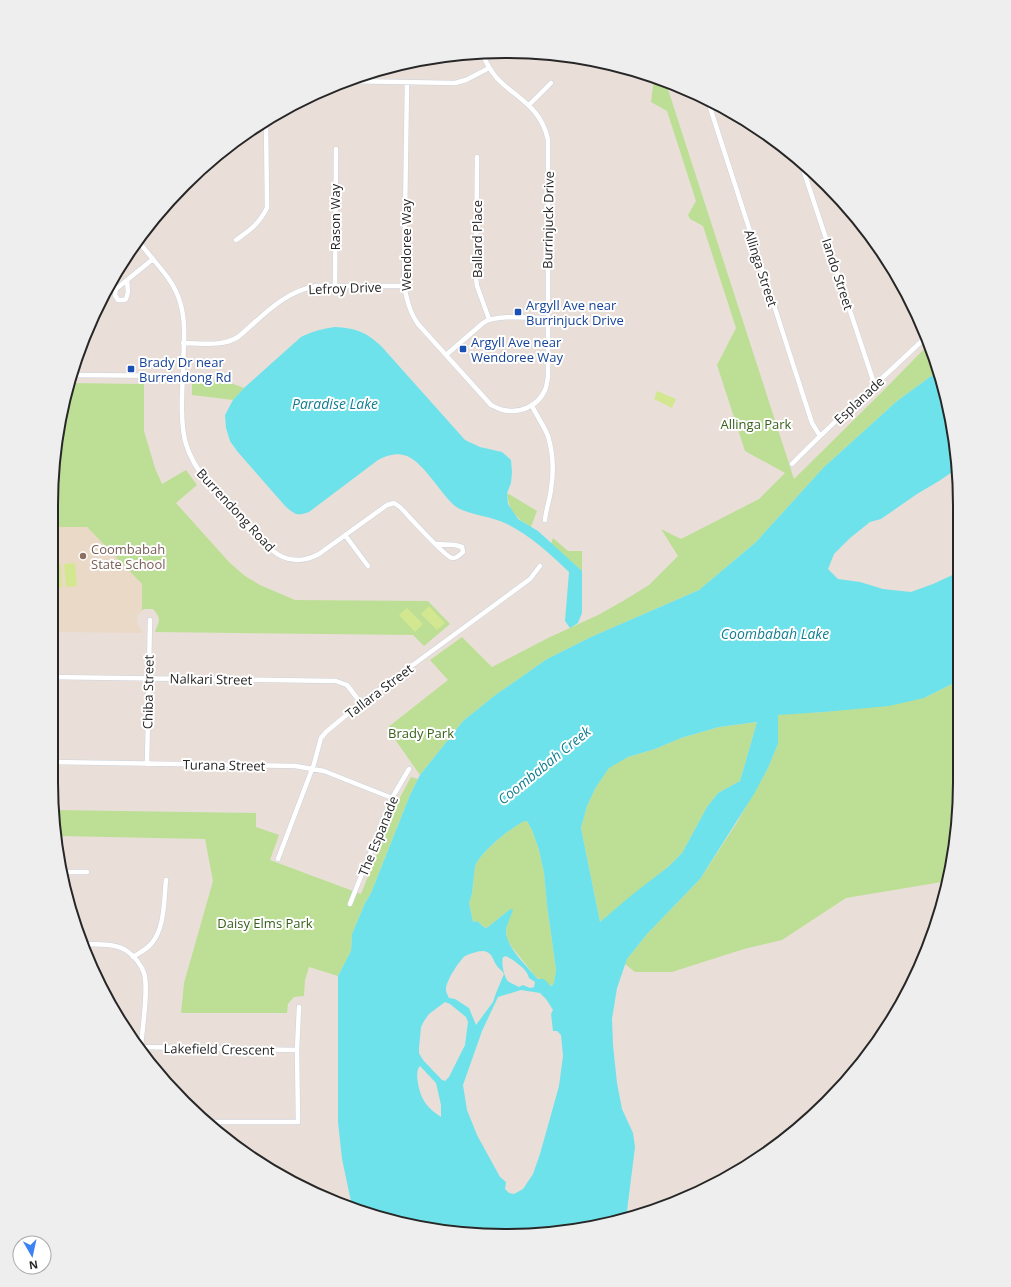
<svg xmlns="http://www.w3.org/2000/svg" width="1011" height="1287" font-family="'Open Sans',sans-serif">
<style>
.education{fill:#ebd9c8}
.green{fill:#bddf95}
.pitch{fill:#d3e791}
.water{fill:#6de2ea;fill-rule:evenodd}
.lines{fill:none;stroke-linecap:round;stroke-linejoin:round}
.street-casing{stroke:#cbd2dc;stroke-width:5.5}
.street{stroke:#fff;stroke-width:4.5}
.transit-dot{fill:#1a4fb4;stroke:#fff;stroke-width:1.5}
.education-dot{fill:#8d6e63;stroke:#fff;stroke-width:1.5}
.labels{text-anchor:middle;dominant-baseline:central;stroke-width:4;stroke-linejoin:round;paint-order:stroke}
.street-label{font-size:13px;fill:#272727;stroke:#fff}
.transit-label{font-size:13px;fill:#164399;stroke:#fff;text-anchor:start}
.park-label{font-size:13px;fill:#37601b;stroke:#fff}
.education-label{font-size:13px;fill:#785e54;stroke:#fff;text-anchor:start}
.water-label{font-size:14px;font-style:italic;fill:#117f91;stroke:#fff}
.rim{fill:none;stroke:#272727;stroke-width:2}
</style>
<rect width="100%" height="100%" fill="#e9dfd8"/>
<path class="education" d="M52 527H87L142 584V611L138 615 137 624 140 627 142 633 51 632Z"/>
<path class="green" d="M654 78 666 83 794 479 880 394 929 344 936 360 938 371 897 401 823 468 756 542 699 590 591 637 547 659 494 696 463 721 420 775 387 728 448 680 430 660 462 637 492 667 548 638 598 615 623 601 649 585 678 556 661 529 681 539 759 499 785 473 745 451 717 365 736 328 703 226 690 219 688 215 696 201 667 111 651 102Z
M192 379 228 382 244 388 233 400 192 395Z
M70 383 144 384V431L155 468 162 484 186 470 197 485 176 503 229 562 245 576 260 585 295 600 428 601 450 624 424 646 413 635 155 632C159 621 162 619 153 609H144L142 611V584L87 527H52V476Z
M507 493 537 511 531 527C516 518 509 512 507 493Z
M553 538 568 551H582V571L551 544Z
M960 680V782L951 870 948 881 846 898 782 940 744 949 672 972H635L625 964 627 959 647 934 700 879 736 824 768 768 778 744V714L824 712 924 698Z
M757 722 740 781 718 793 707 807 682 853 668 867 600 922 581 828 587 806 596 787 609 767 628 757 655 749 681 738 719 727Z
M411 777 418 779 410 795 371 893 365 903 352 934 351 951 338 976 309 967 305 980 304 996 294 997 288 1004 287 1013H181L184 983 213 881 205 839 58 836 55 810 256 813V827L279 835 270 860 361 894 398 801Z
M525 821H527L532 830 539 850 544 873 547 905 556 970 554 982 552 986 536 977 511 946 507 939 506 930 509 910 488 927 485 928 477 921 473 922 469 903 472 894 475 866C481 852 511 827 525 821Z"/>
<path class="pitch" d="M657 391 676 399 672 408 654 399Z
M75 563 77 586 66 587 64 564Z
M61 564 62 587 52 588V565Z
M429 606 445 623 437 630 421 614Z
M407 608 423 624 415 632 399 615Z"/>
<path class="water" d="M335 327C355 328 367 332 382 347L465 440 480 447 502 452 511 460 512 472 511 483 507 493 508 504 518 519 538 531 582 571V613L578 623 570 628 565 621 569 572C550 554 531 536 507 524 492 516 467 515 455 506 441 494 423 462 407 456 396 452 387 455 378 460L309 512C297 516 296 515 286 507L237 451 230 441 226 428 225 415 233 400 244 388 301 337C313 331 322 329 335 327Z
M938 371 958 468 939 481 917 494 881 519 870 522 850 538 834 554 828 569 838 579 860 582 883 589 911 592 933 584 959 572 960 680 924 698 889 706 824 712 778 715V744L768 768 754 794 700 879 647 934 627 959 617 988 612 1019 613 1045 617 1083 622 1109 633 1133 635 1147 626 1219 506 1236 388 1221 352 1206 342 1159 338 1122V976L351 951 352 934 365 903 371 893 410 795 420 775 463 721 494 696 547 659 591 637 699 590 756 542 823 468 897 401ZM757 722 740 781 718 793 707 807 682 853 668 867 633 894 600 922 581 828 587 806 596 787 609 768 628 757 655 749 681 738 719 727ZM525 821H527L532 830 539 850 544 873 547 905 556 970 554 982 552 986H551L544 979H538L536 977C526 965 505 946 506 930 507 924 511 916 513 910L511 909 509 910 488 927 485 928 477 921 473 922 469 903 472 894 475 866C481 852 511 827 525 821ZM484 951C493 953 492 959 497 966 499 969 502 970 504 974L496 993 493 1002 476 1025 469 1008 455 999 449 998C447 994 446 992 446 989 446 981 459 961 465 956 471 953 478 951 484 951ZM506 956 513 960 523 968 527 973 529 978 535 982 534 987 530 988 523 985 519 987C516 985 512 984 509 982 504 978 501 963 503 957ZM521 990 540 993 546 999 553 1010 551 1014 553 1031H557L561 1035 563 1056 559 1086 540 1154 533 1174 523 1189 514 1194 509 1193 505 1189 506 1182 500 1177 477 1135 467 1110 463 1085 482 1031 498 997ZM445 1002 450 1004 466 1017 468 1022 465 1045 449 1077 445 1081 442 1080 423 1060 419 1053V1048L421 1027 424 1021 429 1014ZM420 1066 436 1083 441 1105V1117C435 1113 426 1106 423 1099 419 1092 414 1071 420 1066Z"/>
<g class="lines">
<defs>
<path id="street" d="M346 81 455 83 466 80 489 68
M407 83 404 286C407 300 410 313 418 324L491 405C495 407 499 409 503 410 520 414 538 406 545 390 547 386 547 381 548 377V140C539 95 496 95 483 54
M707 98 812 423 820 436
M529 105 551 83
M477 157 476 278 477 286 489 319
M801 163 875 386
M138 240C152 261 173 277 180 302 187 324 183 349 183 372 182 393 180 424 186 444 195 476 231 509 254 533 273 554 290 569 319 554L387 505 394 503 400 507C407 514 445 557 452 558 456 559 461 554 463 552L462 547 455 545 436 544
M236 240C251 229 258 225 267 208L266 120
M127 281 128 292 126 299 124 300H118L115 295 116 289 153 259
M335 286 336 149
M183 343C202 343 222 347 238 337 263 316 284 291 317 286H404
M446 355 483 323C495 314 532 318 547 318
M72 375 183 376
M532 406C537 416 544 426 548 436 553 453 554 471 551 489 550 499 546 509 545 520
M792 464C835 420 881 380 926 337
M345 535 368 566
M51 677 336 681 347 685 361 703
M51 762 295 766 324 771 392 798
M147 764 150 620
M278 859 314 764 321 738 326 732 361 703 530 579 540 566
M63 872H87
M350 904 392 798 409 769
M85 944C99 945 116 943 127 951 134 956 141 965 144 973 149 988 142 1030 141 1047
M133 957C139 953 147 949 151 944 165 929 164 899 166 880
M141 1047 297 1050
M209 1122H298L297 1050 299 1007"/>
</defs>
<use href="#street" class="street-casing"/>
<use href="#street" class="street"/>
</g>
<g class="transit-dot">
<rect x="514" y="308" width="8" height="8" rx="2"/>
<rect x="459" y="345" width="8" height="8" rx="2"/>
<rect x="127" y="365" width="8" height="8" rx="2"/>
</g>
<circle class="education-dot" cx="83" cy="556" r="4"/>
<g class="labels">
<g class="street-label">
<text transform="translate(335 217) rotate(-90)">Rason Way</text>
<text transform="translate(548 220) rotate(-89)">Burrinjuck Drive</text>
<text transform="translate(477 239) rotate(-90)">Ballard Place</text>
<text transform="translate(406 245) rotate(-90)">Wendoree Way</text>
<text transform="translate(761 268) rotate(72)">Allinga Street</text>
<text transform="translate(838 274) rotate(72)">Iando Street</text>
<text transform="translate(345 288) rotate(-2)">Lefroy Drive</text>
<text transform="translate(859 400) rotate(-43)">Esplanade</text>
<text transform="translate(236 510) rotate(47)">Burrendong Road</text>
<text transform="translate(211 679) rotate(1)">Nalkari Street</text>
<text transform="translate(379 691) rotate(-37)">Tallara Street</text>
<text transform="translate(148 692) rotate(-89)">Chiba Street</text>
<text transform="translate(224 765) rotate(1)">Turana Street</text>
<text transform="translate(378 836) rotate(-68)">The Espanade</text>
<text transform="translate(219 1049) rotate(1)">Lakefield Crescent</text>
</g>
<g class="transit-label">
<text x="526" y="305">Argyll Ave near<tspan x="526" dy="15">Burrinjuck Drive</tspan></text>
<text x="471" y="342">Argyll Ave near<tspan x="471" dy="15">Wendoree Way</tspan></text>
<text x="139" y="362">Brady Dr near<tspan x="139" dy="15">Burrendong Rd</tspan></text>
</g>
<g class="park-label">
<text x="756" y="424">Allinga Park</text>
<text x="421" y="733">Brady Park</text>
<text x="265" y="923">Daisy Elms Park</text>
</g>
<g class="education-label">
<text x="91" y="549">Coombabah<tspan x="91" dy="15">State School</tspan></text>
</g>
<g class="water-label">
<text x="335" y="403">Paradise Lake</text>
<text x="775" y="633">Coombabah Lake</text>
<text transform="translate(544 765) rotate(-39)">Coombabah Creek</text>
</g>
</g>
<path d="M0 0H1011V1287H0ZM505 58H506A447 447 0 0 1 953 505V782A447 447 0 0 1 506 1229H505A447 447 0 0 1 58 782V505A447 447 0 0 1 505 58Z" fill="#eee" fill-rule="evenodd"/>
<path class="rim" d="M505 58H506A447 447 0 0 1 953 505V782A447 447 0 0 1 506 1229H505A447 447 0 0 1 58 782V505A447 447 0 0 1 505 58Z"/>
<g transform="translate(32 1255) rotate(171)"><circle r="19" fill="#ffffff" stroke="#a9a9a9"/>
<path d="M0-3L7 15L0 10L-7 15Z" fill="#3b82f4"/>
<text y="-6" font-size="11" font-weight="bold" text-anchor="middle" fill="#272727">N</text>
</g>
</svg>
